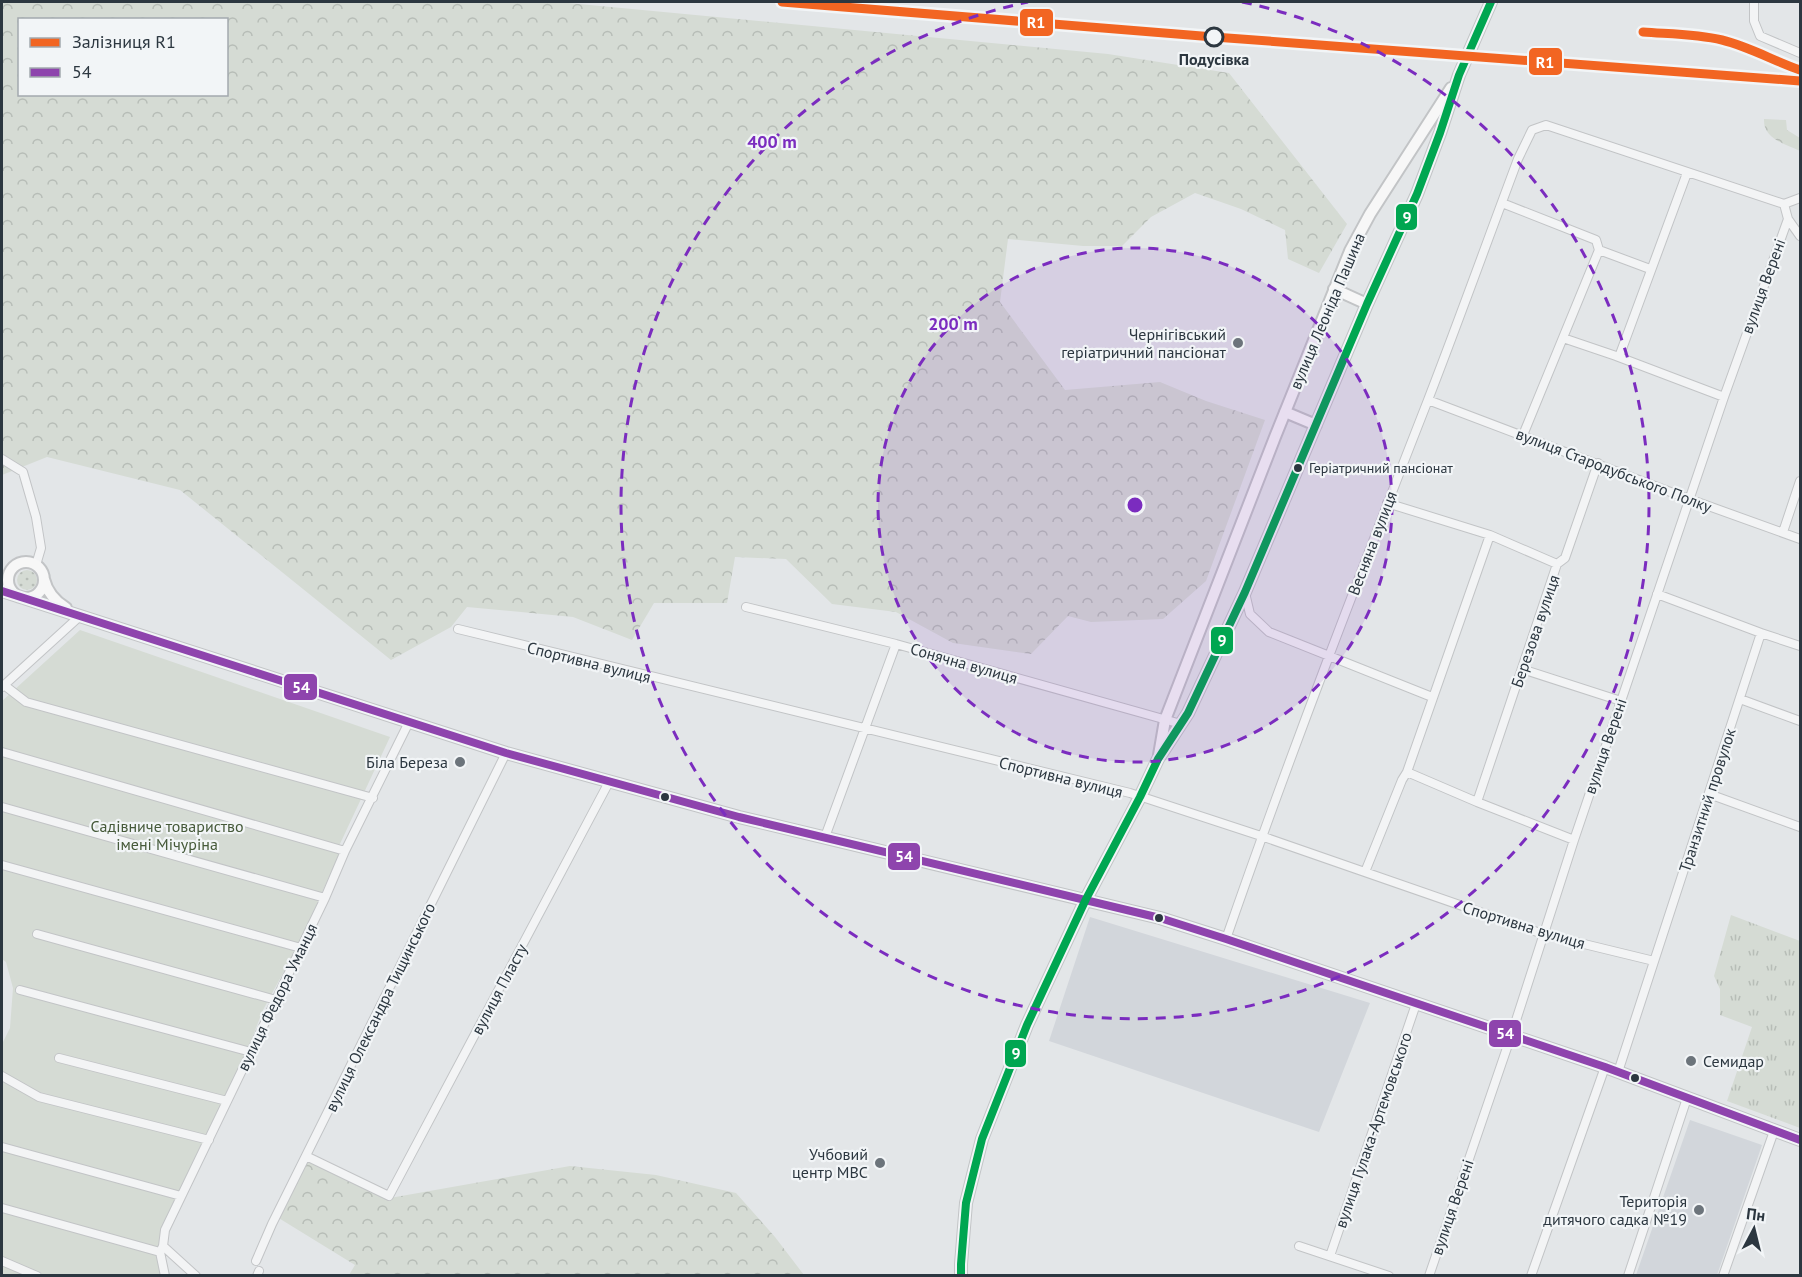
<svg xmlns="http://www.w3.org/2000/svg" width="1802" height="1277" font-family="'PT Sans',sans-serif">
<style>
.built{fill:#d2d6db}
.grass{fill:url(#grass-dots)}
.forest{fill:url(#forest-crowns);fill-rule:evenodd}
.park{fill:url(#park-tufts)}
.garden{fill:#d5dbd4}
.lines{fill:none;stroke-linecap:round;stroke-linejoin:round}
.minor-casing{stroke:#c2c4c6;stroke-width:10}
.secondary-casing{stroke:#c2c4c6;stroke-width:14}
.minor{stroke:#f3f4f5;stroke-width:8}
.secondary{stroke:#f7f7f7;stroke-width:10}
.bus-1-casing{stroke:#f2f5f7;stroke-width:12}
.bus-2-casing{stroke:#f2f5f7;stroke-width:12}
.bus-1{stroke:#8e44ad;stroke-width:8}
.bus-2{stroke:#00a651;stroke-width:8}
.rail-1-casing{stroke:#f2f5f7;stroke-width:14}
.rail-1{stroke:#f26522;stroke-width:9}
.ring{fill:none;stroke:#7b2cbf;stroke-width:3;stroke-dasharray:10 8}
.stop-dot{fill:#f2f5f7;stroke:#2c3740;stroke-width:3}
.poi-dot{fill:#6c747b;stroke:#f2f5f7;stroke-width:2}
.bus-dot{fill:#2c3740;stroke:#f2f5f7;stroke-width:2}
.labels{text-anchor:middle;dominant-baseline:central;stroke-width:4.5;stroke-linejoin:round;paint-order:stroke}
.bus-label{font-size:14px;fill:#2c3740;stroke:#f2f5f7;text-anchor:start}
.stop-label{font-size:16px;font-weight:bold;fill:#2c3740;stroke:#f2f5f7}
.street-label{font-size:16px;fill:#2c3740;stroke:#f2f5f7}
.poi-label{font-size:16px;fill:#2c3740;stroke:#f2f5f7;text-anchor:end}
.park-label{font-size:16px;fill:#465a3a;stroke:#f2f5f7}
.centre{fill:#7b2cbf;stroke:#f2f5f7;stroke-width:3}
.ring-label{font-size:18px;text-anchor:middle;font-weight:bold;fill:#7b2cbf;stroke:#f2f5f7;stroke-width:4.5;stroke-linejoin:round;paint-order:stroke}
.line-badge{stroke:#f2f5f7;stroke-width:2}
.badge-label{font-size:16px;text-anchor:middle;font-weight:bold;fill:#fff}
</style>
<defs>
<pattern id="grass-dots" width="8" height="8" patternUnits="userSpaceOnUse" patternTransform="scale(1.5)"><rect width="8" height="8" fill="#d5dbd4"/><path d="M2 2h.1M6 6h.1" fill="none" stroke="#b7bdb7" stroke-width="1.8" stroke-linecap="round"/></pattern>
<pattern id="forest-crowns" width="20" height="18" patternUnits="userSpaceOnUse" patternTransform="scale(1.5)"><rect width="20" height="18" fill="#d5dbd4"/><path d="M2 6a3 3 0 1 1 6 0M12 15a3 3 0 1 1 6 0" fill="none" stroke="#b7bdb7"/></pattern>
<pattern id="park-tufts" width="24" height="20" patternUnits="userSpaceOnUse" patternTransform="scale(1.5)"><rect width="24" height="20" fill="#d5dbd4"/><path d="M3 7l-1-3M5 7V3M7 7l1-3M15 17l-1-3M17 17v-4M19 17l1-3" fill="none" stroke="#b7bdb7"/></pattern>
</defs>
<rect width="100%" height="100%" fill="#e3e6e8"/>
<path class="built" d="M1090 917 1370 1003 1319 1132 1049 1041Z
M1690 1120 1762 1145 1717 1275H1636Z"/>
<path class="grass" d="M17 580a10 10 0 1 1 20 0a10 10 0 1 1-20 0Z"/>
<path class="forest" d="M2 2H558L1108 54 1229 73 1347 224 1319 273 1288 259 1285 230 1241 209 1195 193 1151 217 1122 246H1083L1008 239 1000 302 1065 390 1160 382 1206 401 1265 420 1206 581 1163 619 1091 622 1068 616 1031 654 953 643 896 612 832 604 786 559 735 557 727 603H654L632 640 573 617 467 607 451 627 391 660 180 490 47 457 2 475ZM20 20H226V94H20Z
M1764 119 1786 120 1787 130 1800 138V151C1785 144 1763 139 1764 119Z
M307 1158 390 1198 570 1166 656 1175 736 1193 775 1237 804 1275H349L355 1265 277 1217Z"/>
<path class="park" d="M1731 915 1800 941V1128L1727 1101 1752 1027 1720 1015V989L1714 976Z"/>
<path class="garden" d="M80 630 390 737 339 846 342 855 330 874 301 940 263 1010 238 1074 162 1226 160 1275H2V1044L10 1028 13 988 6 962 2 959V701Z"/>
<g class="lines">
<defs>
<path id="minor" d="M1754 2V21L1760 36 1800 53
M1800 198 1784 204 1788 219 1800 236
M1502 203 1596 240 1599 250
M1563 338 1619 357 1687 173
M1616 356 1724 397
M1428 400 1689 499 1800 539
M1523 435 1599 250 1650 269
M2 459 23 472 36 517 41 548 36 565
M1387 503 1490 535 1557 564
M1783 532 1800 481
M1245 593 1250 614 1269 632 1432 697
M746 607 896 644 1181 724
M458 629 1130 793 1261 836 1543 934 1654 961
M1761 633 1800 646
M1522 669 1621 701
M4 685 26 702 373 798
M2 687 80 616
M1740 699 1800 721
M2 752 345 851
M1407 772 1477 802 1574 840
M1709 794 1800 827
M1477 802 1557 564 1565 558 1598 463
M2 807 325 898
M825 837 896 644
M2 865 301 948
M1365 872 1402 780 1407 772 1490 535
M37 934 276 1000
M1226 939C1289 757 1358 579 1428 400 1459 320 1488 239 1518 159L1532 130 1546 125 1784 204
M20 990 251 1052
M59 1058 227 1101
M1618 1072 1761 633 1657 594
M2 1076 39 1097 209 1140
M2 1147 181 1196
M306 1156 389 1196 609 782
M2 1208 160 1252
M163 1246 196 1276
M1299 1246 1389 1276
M1330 1256 1416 1004
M2 1261 37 1276
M256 1261 272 1224 506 753
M165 1276 160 1252 163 1246 165 1230 325 898 345 851 409 722
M257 1276 259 1271
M1429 1276 1511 1036 1574 840 1724 397 1788 219
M1531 1276 1605 1067
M1628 1276 1687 1098
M1723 1276 1774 1131"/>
<path id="secondary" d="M1334 289 1367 304
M1285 412 1316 425
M8 580a18 18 0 1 1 36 0a18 18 0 1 1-36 0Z
M44 579C47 592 55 601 66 608
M2 591 506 753 739 817 1160 918 1226 939 1605 1067 1800 1140
M1159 755 1165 720 1275 437 1350 251 1370 214 1451 88
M961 1276V1264L966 1203 982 1139 1027 1025 1086 899 1140 797 1158 759 1188 713 1245 592 1367 304 1417 194 1440 133 1459 75 1491 2"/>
</defs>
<use href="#minor" class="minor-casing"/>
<use href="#secondary" class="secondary-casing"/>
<use href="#minor" class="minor"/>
<use href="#secondary" class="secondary"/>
<defs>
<path id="bus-1" d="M2 591 506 753 739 817 1160 918 1226 939 1605 1067 1800 1140"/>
<path id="bus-2" d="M961 1276V1264L966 1203 982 1139 1027 1025 1086 899 1140 797 1158 759 1188 713 1245 592 1367 304 1417 194 1440 133 1459 75 1491 2"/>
</defs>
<use href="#bus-1" class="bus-1-casing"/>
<use href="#bus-2" class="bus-2-casing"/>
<use href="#bus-1" class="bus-1"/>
<use href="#bus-2" class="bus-2"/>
<defs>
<path id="rail-1" d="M782 2 1214 37 1800 81
M1643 32C1669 34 1697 34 1722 40 1750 47 1774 61 1800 70"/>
</defs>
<use href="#rail-1" class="rail-1-casing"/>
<use href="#rail-1" class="rail-1"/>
</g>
<circle cx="1135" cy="505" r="257" fill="#7b2cbf" fill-opacity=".12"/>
<g class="ring">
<circle cx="1135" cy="505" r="257"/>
<path d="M1242 2A514 514 0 1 1 1028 2"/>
</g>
<circle class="stop-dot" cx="1214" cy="37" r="9"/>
<g class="poi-dot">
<circle cx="1238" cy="343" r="6"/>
<circle cx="460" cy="762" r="6"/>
<circle cx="1691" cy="1061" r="6"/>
<circle cx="880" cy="1163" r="6"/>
<circle cx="1699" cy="1210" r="6"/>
</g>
<g class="bus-dot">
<circle cx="1298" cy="468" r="5"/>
<circle cx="665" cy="797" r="5"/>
<circle cx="1159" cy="918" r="5"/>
<circle cx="1635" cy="1078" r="5"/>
</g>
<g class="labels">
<g class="bus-label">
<text x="1309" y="468">Геріатричний пансіонат</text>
</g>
<g class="stop-label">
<text x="1214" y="59">Подусівка</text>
</g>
<g class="street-label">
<text transform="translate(1763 286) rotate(-70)">вулиця Верені</text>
<text transform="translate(1327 311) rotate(-67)">вулиця Леоніда Пашина</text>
<text transform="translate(1614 470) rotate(21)">вулиця Стародубського Полку</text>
<text transform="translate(1372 543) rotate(-69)">Весняна вулиця</text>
<text transform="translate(1535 631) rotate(-71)">Березова вулиця</text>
<text transform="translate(589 662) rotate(14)">Спортивна вулиця</text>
<text transform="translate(964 663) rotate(16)">Сонячна вулиця</text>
<text transform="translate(1605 746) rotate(-71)">вулиця Верені</text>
<text transform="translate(1061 777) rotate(14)">Спортивна вулиця</text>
<text transform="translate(1707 800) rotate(-72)">Транзитний провулок</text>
<text transform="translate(1524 925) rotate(17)">Спортивна вулиця</text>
<text transform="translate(499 989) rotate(-62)">вулиця Пласту</text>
<text transform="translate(277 997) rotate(-64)">вулиця Федора Уманця</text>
<text transform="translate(380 1007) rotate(-64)">вулиця Олександра Тищинського</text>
<text transform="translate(1373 1130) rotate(-71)">вулиця Гулака-Артемовського</text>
<text transform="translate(1452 1207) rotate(-71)">вулиця Верені</text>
</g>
<g class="poi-label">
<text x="1226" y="334">Чернігівський<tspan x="1226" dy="18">геріатричний пансіонат</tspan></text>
<text x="448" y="762">Біла Береза</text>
<text x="1703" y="1061" text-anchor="start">Семидар</text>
<text x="868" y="1154">Учбовий<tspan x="868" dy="18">центр МВС</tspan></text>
<text x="1687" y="1201">Територія<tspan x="1687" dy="18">дитячого садка №19</tspan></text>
</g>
<g class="park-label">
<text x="167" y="826">Садівниче товариство<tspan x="167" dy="18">імені Мічуріна</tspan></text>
</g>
</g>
<circle cx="1135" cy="505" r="9" class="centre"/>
<g class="ring-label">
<text x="772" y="148">400 m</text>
<text x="953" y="330">200 m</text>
</g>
<g class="line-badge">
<rect x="1019" y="8" width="35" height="29" rx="6" fill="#f26522"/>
<rect x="1528" y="47" width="35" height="29" rx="6" fill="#f26522"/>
<rect x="1395" y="203" width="23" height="28" rx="6" fill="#00a651"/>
<rect x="1210" y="626" width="24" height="29" rx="6" fill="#00a651"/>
<rect x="283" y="673" width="35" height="28" rx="6" fill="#8e44ad"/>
<rect x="887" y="842" width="34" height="29" rx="6" fill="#8e44ad"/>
<rect x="1488" y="1019" width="34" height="29" rx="6" fill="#8e44ad"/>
<rect x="1004" y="1039" width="23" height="29" rx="6" fill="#00a651"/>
</g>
<g class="badge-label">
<text x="1036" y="28">R1</text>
<text x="1545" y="68">R1</text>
<text x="1407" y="223">9</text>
<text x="1222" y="646">9</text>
<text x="301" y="693">54</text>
<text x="904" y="862">54</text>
<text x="1505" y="1039">54</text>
<text x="1016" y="1059">9</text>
</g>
<rect width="1802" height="1277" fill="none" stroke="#2c3740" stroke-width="6"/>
<rect x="18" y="18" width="210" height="78" fill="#f2f5f7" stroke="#a3a9ae" stroke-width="1.5"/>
<rect x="30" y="38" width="30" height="9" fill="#f26522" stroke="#a3a9ae" stroke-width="1.5"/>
<text x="72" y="48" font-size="18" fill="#2c3740">Залізниця R1</text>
<rect x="30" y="68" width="30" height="9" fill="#8e44ad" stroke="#a3a9ae" stroke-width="1.5"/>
<text x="72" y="78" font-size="18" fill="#2c3740">54</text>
<g transform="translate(1754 1229) rotate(7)" stroke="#f2f5f7" stroke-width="4.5" paint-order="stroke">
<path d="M0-4.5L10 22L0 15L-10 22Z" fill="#2c3740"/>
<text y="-9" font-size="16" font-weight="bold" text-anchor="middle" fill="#2c3740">Пн</text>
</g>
</svg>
